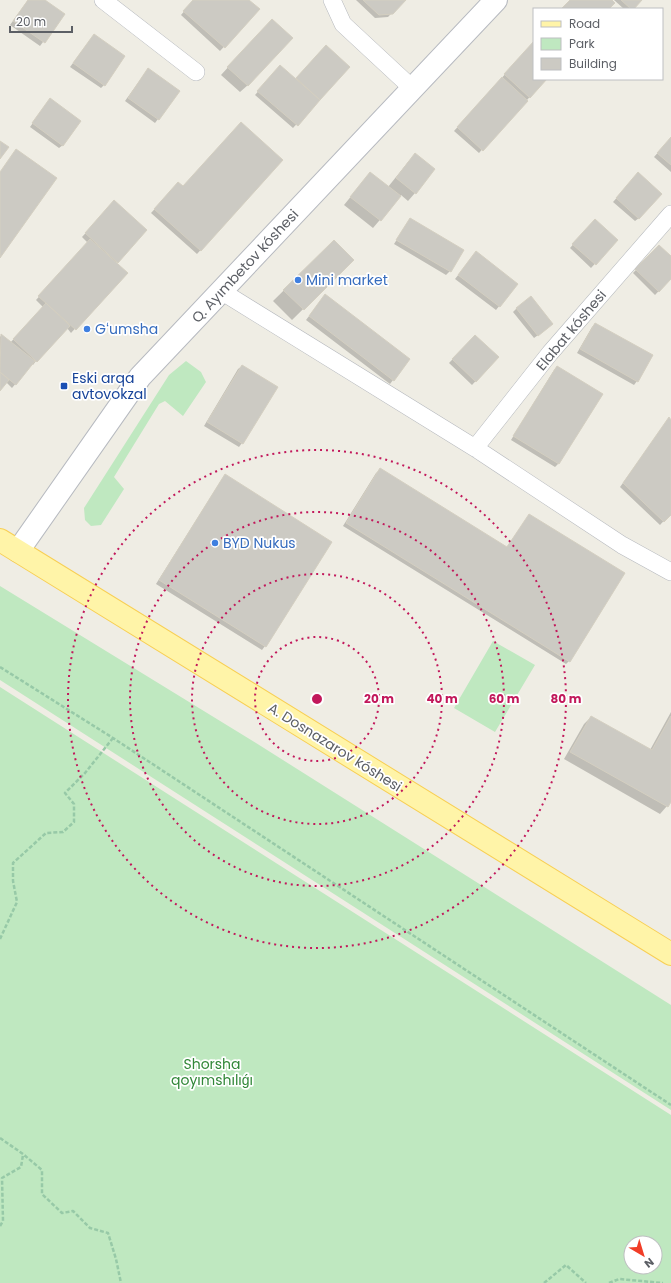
<svg xmlns="http://www.w3.org/2000/svg" width="671" height="1283" font-family="Poppins,sans-serif">
<style>
.green{fill:#bfe8c0;fill-rule:evenodd}
.shadow{fill:#0003}
.building{fill:#cccac3;stroke:#d4cfc1}
.lines{fill:none;stroke-linecap:round;stroke-linejoin:round}
.street-casing{stroke:#b6b9be;stroke-width:18}
.secondary-casing{stroke:#b7bac0;stroke-width:24}
.primary-casing{stroke:#f8cf54;stroke-width:24}
.path{stroke:#97c9a7;stroke-width:2.5;stroke-dasharray:4 2;stroke-linecap:butt}
.street{stroke:#fff;stroke-width:17}
.secondary{stroke:#fff;stroke-width:22}
.primary{stroke:#fff4a8;stroke-width:22}
.ring{fill:none;stroke:#c2185b;stroke-width:2;stroke-dasharray:2 4}
.shop-dot{fill:#3f7fe0;stroke:#fff;stroke-width:1.5}
.transit-dot{fill:#1a4fb4;stroke:#fff;stroke-width:1.5}
.labels{text-anchor:middle;dominant-baseline:central;stroke-width:3.5;stroke-linejoin:round;paint-order:stroke}
.street-label{font-size:14px;fill:#5c5f65;stroke:#fff}
.shop-label{font-size:14px;fill:#366cbe;stroke:#fff;text-anchor:start}
.transit-label{font-size:14px;fill:#164399;stroke:#fff;text-anchor:start}
.park-label{font-size:14px;fill:#318738;stroke:#fff}
.centre{fill:#c2185b;stroke:#fff;stroke-width:2}
.ring-label{font-size:12px;text-anchor:middle;font-weight:bold;fill:#c2185b;stroke:#fff;stroke-width:3.5;stroke-linejoin:round;paint-order:stroke}
</style>
<rect width="100%" height="100%" fill="#efede4"/>
<path class="green" d="M186 361 201 372 206 382 183 416 165 401 159 404 114 477 124 489 101 525 91 526 85 520 84 508 169 375Z
M0 586 256 743 671 1005V1110L0 680Z
M493 641 535 665 495 732 454 708Z
M0 687 671 1115V1283H0ZM631 1243H655V1267H631Z"/>
<path class="shadow" d="M28 0H44L64 14 40 46 10 25Z
M194 0H248L258 10 220 51 181 15Z
M356 0H404L388 17 375 18Z
M614 0H641L633 9H624Z
M265 27 248 85 240 92 221 75Z
M91 39 104 85 101 88 70 67Z
M534 42V79H546L479 153 454 131Z
M322 50 349 67 293 128 255 95 277 70 295 80Z
M145 73 158 119 155 123 125 101Z
M47 103 63 145 59 148 30 127Z
M671 138V172L654 157Z
M415 155V193L408 201 401 195 373 228 344 205 370 173 388 187 408 162Z
M281 160 197 254 151 213 175 187H183Z
M635 177 639 218 635 221 613 202Z
M111 205 146 230 115 264 126 273 71 333 67 328 36 361 33 365 32 364 12 388 6 382 0 389V336L10 343 43 307 36 300 88 243 82 237Z
M410 219 450 271 446 275 394 244Z
M591 224 617 240 591 268 570 248Z
M334 241 353 260 292 320 273 301Z
M659 246 671 258V278L655 295 633 273Z
M473 256 517 284 496 310 455 279Z
M322 299 409 359 390 384 306 320Z
M517 308 548 328 534 338 513 312Z
M595 324 651 356 637 381 634 385 577 353 592 327Z
M475 336 498 357 472 385 449 363Z
M242 366V443L239 447 204 426 238 369Z
M557 367 558 464 555 467 511 440 554 370Z
M669 419 671 421V513L660 525 620 487Z
M380 470 506 548 529 515 569 661 566 664 343 526 376 473Z
M225 476 265 646 262 650 156 584 222 479Z
M671 712V800L667 806 660 814 564 759 584 724 591 717 650 750Z"/>
<path class="building" d="M28 0H45L65 14 45 43 13 21Z
M193 0H249L260 9 225 48 183 11Z
M363 0H406L393 14 379 15Z
M570 0H612L615 3 609 9H561Z
M621 0H642L634 9H631Z
M272 19 293 38 248 86 227 67Z
M94 34 125 56 105 86 73 63Z
M534 41V79H547L530 98 504 74Z
M326 45 350 67 320 100 296 78Z
M280 65 320 100 298 126 257 91Z
M148 68 180 91 159 120 128 98Z
M502 77 528 101 483 151 457 127Z
M50 98 81 121 63 146 32 123Z
M241 122 283 160 201 251 154 209 178 182 183 186Z
M671 137V165L657 153Z
M0 141 9 147 0 159Z
M16 149 57 178 0 258V172Z
M415 153 435 169 416 194 396 178Z
M370 172 401 196 381 221 350 197Z
M638 172 662 194 639 219 616 198Z
M114 200 147 230 118 263 85 233Z
M410 218 464 250 451 272 396 240Z
M595 219 618 240 596 265 572 244Z
M90 239 128 273 76 330 38 296Z
M334 240 354 260 304 310 283 290Z
M659 245 671 256V279L659 292 635 269Z
M476 251 518 284 500 307 458 275Z
M325 294 410 359 394 381 309 316Z
M531 296 553 324 538 336 516 308Z
M46 303 70 326 37 362 13 339Z
M595 323 653 355 638 382 580 349Z
M1 334 35 361 16 385 0 372Z
M475 335 499 357 476 382 452 359Z
M242 365 278 387 243 444 207 422Z
M557 366 603 394 559 464 513 436Z
M0 372 9 380 0 391Z
M669 417 671 420V515L664 522 623 483Z
M380 468 507 547 529 514 625 573 570 662 346 523Z
M225 474 332 542 266 647 159 580Z
M591 716 652 750 671 716V802L668 807 570 752Z"/>
<g class="lines">
<defs>
<path id="street" d="M103 0 196 72
M332 0 343 24 413 89
M221 291 475 448 622 545 671 572
M475 448 550 353 671 214"/>
<path id="secondary" d="M18 551 140 377 496 0"/>
<path id="primary" d="M0 540 671 954"/>
</defs>
<use href="#street" class="street-casing"/>
<use href="#secondary" class="secondary-casing"/>
<use href="#primary" class="primary-casing"/>
<path class="path" d="M0 667 113 738 671 1105
M0 939 17 902 13 881V863L46 833 63 832 74 822V804L65 793 85 773 113 738
M0 1138 23 1154 42 1170V1194L62 1213 73 1211 90 1228 108 1233 116 1259 121 1283
M0 1226 3 1221 2 1178 21 1167 23 1155
M544 1283 566 1265 586 1283
M609 1283 619 1279 663 1283"/>
<use href="#street" class="street"/>
<use href="#secondary" class="secondary"/>
<use href="#primary" class="primary"/>
</g>
<g class="ring">
<circle cx="317" cy="699" r="62"/>
<circle cx="317" cy="699" r="125"/>
<circle cx="317" cy="699" r="187"/>
<circle cx="317" cy="699" r="249"/>
</g>
<g class="shop-dot">
<circle cx="298" cy="280" r="4"/>
<circle cx="87" cy="329" r="4"/>
<circle cx="215" cy="543" r="4"/>
</g>
<rect class="transit-dot" x="60" y="382" width="8" height="8" rx="2"/>
<g class="labels">
<g class="street-label">
<text transform="translate(245 266) rotate(-47)">Q. Ayımbetov kóshesi</text>
<text transform="translate(571 330) rotate(-50)">Elabat kóshesi</text>
<text transform="translate(335 747) rotate(32)">A. Dosnazarov kóshesi</text>
</g>
<g class="shop-label">
<text x="306" y="280">Mini market</text>
<text x="95" y="329">Gʻumsha</text>
<text x="223" y="543">BYD Nukus</text>
</g>
<g class="transit-label">
<text x="72" y="378">Eski arqa<tspan x="72" dy="16">avtovokzal</tspan></text>
</g>
<g class="park-label">
<text x="212" y="1064">Shorsha<tspan x="212" dy="16">qoyımshılıǵı</tspan></text>
</g>
</g>
<circle cx="317" cy="699" r="6" class="centre"/>
<g class="ring-label">
<text x="379" y="703">20 m</text>
<text x="442" y="703">40 m</text>
<text x="504" y="703">60 m</text>
<text x="566" y="703">80 m</text>
</g>
<rect x="533" y="8" width="130" height="72" fill="#ffffff" stroke="#bebfc1"/>
<rect x="541" y="21" width="20" height="6" fill="#fff4a8" stroke="#bebfc1"/>
<text x="569" y="28" font-size="12" fill="#5c5f65">Road</text>
<rect x="541" y="38" width="20" height="12" fill="#bfe8c0" stroke="#bebfc1"/>
<text x="569" y="48" font-size="12" fill="#5c5f65">Park</text>
<rect x="541" y="58" width="20" height="12" fill="#cccac3" stroke="#bebfc1"/>
<text x="569" y="68" font-size="12" fill="#5c5f65">Building</text>
<g transform="translate(643 1255) rotate(142)"><circle r="19" fill="#ffffff" stroke="#bebfc1"/>
<path d="M0-3L7 15L0 10L-7 15Z" fill="#f13d27"/>
<text y="-6" font-size="11" font-weight="bold" text-anchor="middle" fill="#5c5f65">N</text>
</g>
<path d="M10 26v6h62v-6" fill="none" stroke="#5c5f65" stroke-width="2"/>
<text x="16" y="26" font-size="12" fill="#5c5f65" stroke="#ffffff" stroke-width="3" paint-order="stroke">20 m</text>
</svg>
